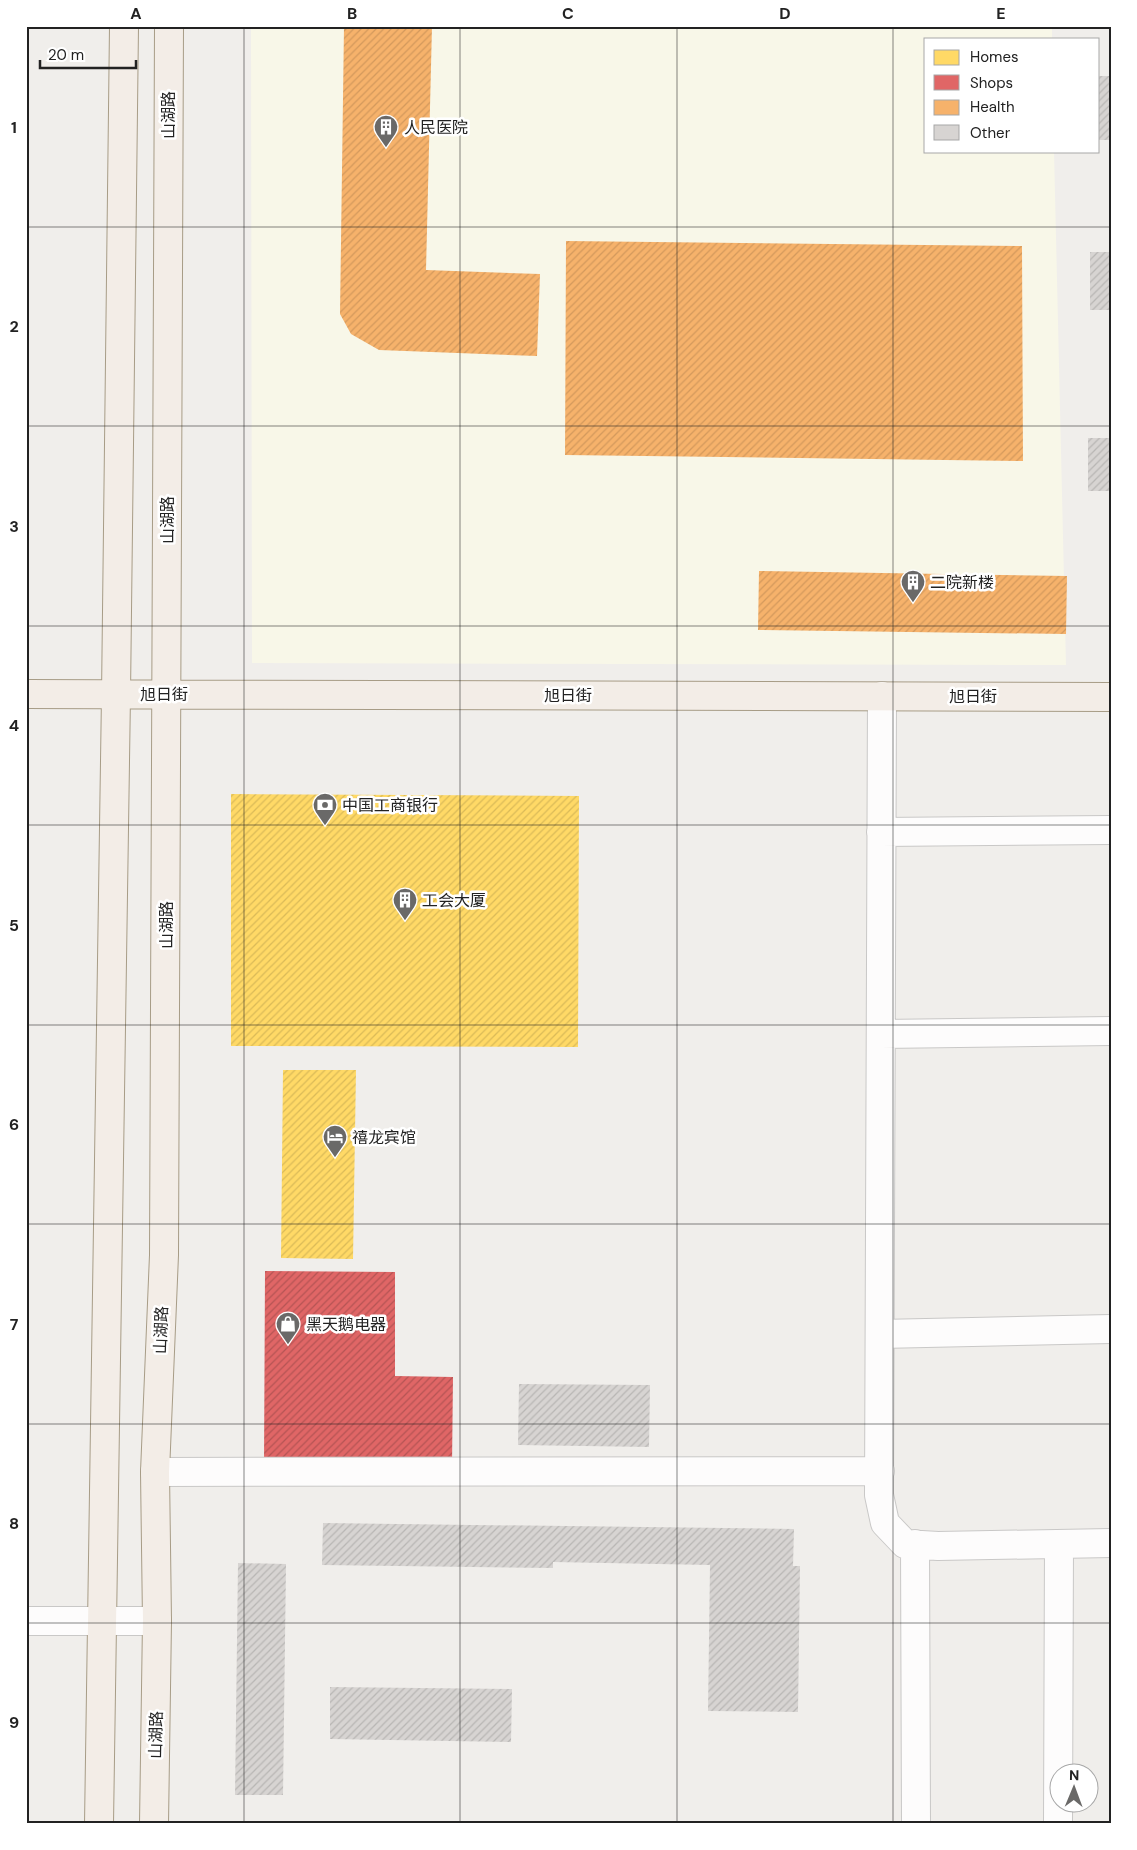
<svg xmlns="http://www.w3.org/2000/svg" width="1137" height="1850" font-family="'DM Sans','Noto Sans SC',sans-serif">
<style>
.education{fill:#f8f7e8}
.homes{fill:url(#homes-hatch)}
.shops{fill:url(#shops-hatch)}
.health{fill:url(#health-hatch)}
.building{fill:url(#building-hatch)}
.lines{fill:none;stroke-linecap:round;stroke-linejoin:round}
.minor-casing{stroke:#c9c8c7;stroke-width:30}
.major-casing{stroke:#a79c86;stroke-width:30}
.minor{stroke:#fdfcfc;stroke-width:28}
.major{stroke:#f3ede7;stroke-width:28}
.grid{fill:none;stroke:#222;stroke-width:1;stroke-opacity:0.55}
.labels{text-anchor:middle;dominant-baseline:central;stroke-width:5;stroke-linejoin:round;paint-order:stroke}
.street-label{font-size:16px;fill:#222;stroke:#fff}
.poi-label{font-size:16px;fill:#222;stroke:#fff;text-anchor:start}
.neatline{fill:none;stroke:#222;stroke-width:2}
.grid-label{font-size:16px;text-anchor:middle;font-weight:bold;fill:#222}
</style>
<defs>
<pattern id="homes-hatch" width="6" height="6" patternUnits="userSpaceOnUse" patternTransform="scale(1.25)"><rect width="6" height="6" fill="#ffd966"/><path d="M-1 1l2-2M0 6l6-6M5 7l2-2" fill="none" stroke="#daba58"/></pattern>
<pattern id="shops-hatch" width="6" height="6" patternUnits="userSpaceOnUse" patternTransform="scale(1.25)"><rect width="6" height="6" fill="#e06666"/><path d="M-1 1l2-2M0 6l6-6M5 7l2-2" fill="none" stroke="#b55454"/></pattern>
<pattern id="health-hatch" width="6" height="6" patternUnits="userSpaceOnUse" patternTransform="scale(1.25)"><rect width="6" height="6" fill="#f6b26b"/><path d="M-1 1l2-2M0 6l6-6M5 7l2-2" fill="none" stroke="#d3995c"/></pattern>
<pattern id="building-hatch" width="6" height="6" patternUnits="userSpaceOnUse" patternTransform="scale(1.25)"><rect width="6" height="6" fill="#d7d4d2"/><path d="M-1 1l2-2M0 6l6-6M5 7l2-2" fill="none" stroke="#b8b6b4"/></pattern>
</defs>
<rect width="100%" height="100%" fill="#f0eeeb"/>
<path class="education" d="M251 26H1052V39H926V151H1054L1066 665 252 663Z"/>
<path class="homes" d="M231 794 579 796 578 1047 231 1046Z
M283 1070H356L353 1259 281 1258Z"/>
<path class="shops" d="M265 1271 395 1272V1376L453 1377 452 1466 264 1465Z"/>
<path class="health" d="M344 26H432L426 270 540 274 537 356 379 350 351 334 340 314Z
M566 241 1022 246 1023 461 565 455Z
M759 571 1067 576 1066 634 758 630Z"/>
<path class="building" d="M1098 76H1111V140H1098Z
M1090 252H1111V310H1090Z
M1088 438H1111V491H1088Z
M519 1384 650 1385 649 1447 518 1445Z
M323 1523 794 1529 793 1566H800L798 1712 708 1711 710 1565 553 1562V1568L322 1565Z
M238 1563 286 1564 283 1795H235Z
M330 1687 512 1689 511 1742 330 1739Z"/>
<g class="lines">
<defs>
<path id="minor" d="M882 696 879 1495 885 1523 905 1544 938 1546 1111 1543
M881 832 1111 830
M881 1034 1111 1031
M880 1334 1111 1329
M155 1472 880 1471
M915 1544 916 1824
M26 1621H157
M1058 1824 1059 1545"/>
<path id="major" d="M26 694 1111 697
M99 1824 116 695 124 26
M154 1824 157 1621 155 1472 164 1255 169 26"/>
</defs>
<use href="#minor" class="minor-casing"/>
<use href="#major" class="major-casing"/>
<use href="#minor" class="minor"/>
<use href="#major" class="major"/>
</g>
<path class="grid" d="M244 26V1824M460 26V1824M677 26V1824M893 26V1824M26 227H1111M26 426H1111M26 626H1111M26 825H1111M26 1025H1111M26 1224H1111M26 1424H1111M26 1623H1111"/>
<defs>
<symbol id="building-pin" viewBox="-11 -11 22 30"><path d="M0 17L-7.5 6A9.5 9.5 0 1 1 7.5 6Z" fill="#6a6968" stroke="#fff"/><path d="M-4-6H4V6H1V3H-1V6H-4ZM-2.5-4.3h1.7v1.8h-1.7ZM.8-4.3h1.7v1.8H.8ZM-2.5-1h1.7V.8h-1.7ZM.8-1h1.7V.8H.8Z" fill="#fff"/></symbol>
<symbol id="bank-pin" viewBox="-11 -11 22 30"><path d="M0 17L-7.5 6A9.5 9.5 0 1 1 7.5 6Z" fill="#6a6968" stroke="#fff"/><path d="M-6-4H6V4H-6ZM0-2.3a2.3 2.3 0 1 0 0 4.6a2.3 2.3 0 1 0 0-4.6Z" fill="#fff"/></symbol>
<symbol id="hotel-pin" viewBox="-11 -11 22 30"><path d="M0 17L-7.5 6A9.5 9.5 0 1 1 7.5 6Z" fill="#6a6968" stroke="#fff"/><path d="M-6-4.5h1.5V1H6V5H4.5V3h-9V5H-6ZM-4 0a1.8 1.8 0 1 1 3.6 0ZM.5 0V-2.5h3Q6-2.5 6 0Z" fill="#fff"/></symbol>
<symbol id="shop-pin" viewBox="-11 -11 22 30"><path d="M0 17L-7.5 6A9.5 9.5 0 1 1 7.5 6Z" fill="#6a6968" stroke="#fff"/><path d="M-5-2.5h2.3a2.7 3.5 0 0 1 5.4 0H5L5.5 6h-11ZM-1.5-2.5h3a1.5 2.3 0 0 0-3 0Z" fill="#fff"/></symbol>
</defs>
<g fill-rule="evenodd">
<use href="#building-pin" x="372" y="113" width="28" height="38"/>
<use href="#building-pin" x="899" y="568" width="28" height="38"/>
<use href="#bank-pin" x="311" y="791" width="28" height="38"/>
<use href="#building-pin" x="391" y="886" width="28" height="38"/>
<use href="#hotel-pin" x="321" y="1123" width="28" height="38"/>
<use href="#shop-pin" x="274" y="1310" width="28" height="38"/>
</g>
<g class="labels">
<g class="street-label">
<text transform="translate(168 115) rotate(-90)">山湖路</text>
<text transform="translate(167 520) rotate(-90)">山湖路</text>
<text x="164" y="694">旭日街</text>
<text x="568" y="695">旭日街</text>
<text x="973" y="696">旭日街</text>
<text transform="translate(166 925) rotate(-90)">山湖路</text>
<text transform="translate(161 1330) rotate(-88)">山湖路</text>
<text transform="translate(156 1735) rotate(-89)">山湖路</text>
</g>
<g class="poi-label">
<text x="404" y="127">人民医院</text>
<text x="930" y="582">二院新楼</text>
<text x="342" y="805">中国工商银行</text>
<text x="422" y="900">工会大厦</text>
<text x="352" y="1137">禧龙宾馆</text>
<text x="306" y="1324">黑天鹅电器</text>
</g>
</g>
<rect width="1137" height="1850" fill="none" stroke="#ffffff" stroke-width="55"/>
<rect x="924" y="38" width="175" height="115" fill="#ffffff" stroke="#a7a7a7"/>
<rect x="934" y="50" width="25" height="15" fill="#ffd966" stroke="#a7a7a7"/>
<text x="970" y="62" font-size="15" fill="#222222">Homes</text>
<rect x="934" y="75" width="25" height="15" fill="#e06666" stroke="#a7a7a7"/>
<text x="970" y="88" font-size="15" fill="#222222">Shops</text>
<rect x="934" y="100" width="25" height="15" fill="#f6b26b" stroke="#a7a7a7"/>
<text x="970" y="112" font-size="15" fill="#222222">Health</text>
<rect x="934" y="125" width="25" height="15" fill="#d7d4d2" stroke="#a7a7a7"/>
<text x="970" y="138" font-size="15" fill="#222222">Other</text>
<g transform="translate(1074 1788) rotate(1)"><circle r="24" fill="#ffffff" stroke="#a7a7a7"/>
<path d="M0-4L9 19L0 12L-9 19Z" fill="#6a6968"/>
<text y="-8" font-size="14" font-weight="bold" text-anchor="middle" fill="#222222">N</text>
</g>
<path d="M40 60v8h96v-8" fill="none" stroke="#222222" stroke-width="2.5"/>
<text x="48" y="60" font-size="15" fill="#222222" stroke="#ffffff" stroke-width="4" paint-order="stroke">20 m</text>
<rect x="28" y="28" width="1082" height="1794" class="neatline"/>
<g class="grid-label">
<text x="136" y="19">A</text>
<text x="352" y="19">B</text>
<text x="568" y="19">C</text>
<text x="785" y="19">D</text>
<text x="1001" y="19">E</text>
<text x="14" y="133">1</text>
<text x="14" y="332">2</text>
<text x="14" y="532">3</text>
<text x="14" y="731">4</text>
<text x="14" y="931">5</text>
<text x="14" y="1130">6</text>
<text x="14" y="1330">7</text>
<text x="14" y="1529">8</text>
<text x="14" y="1728">9</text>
</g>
</svg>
